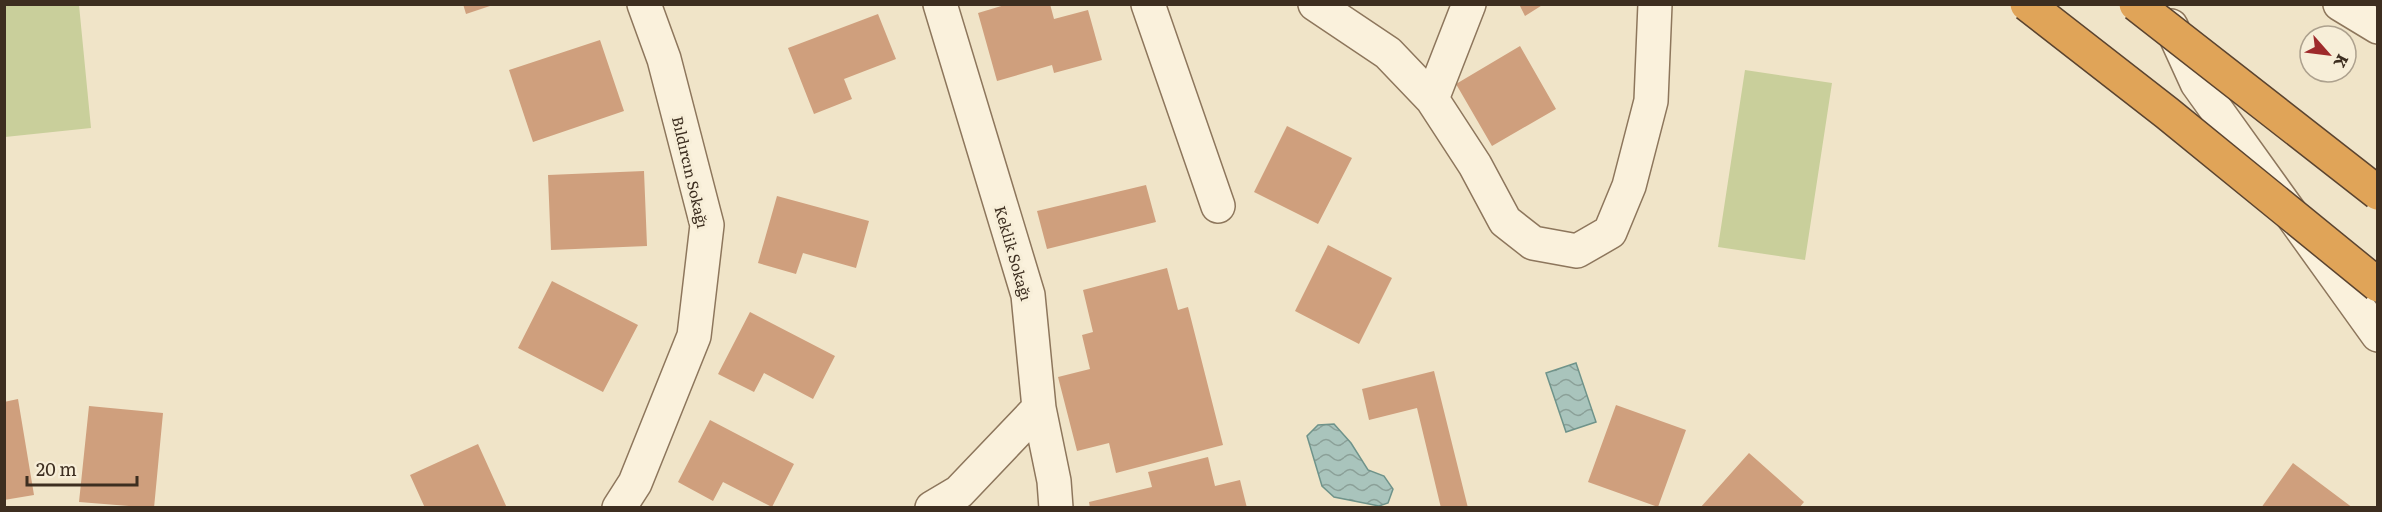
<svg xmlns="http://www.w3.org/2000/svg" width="2382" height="512" font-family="Literata,serif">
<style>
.park{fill:#c9cf9b}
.water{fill:url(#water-waves);stroke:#6f938a;stroke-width:1.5}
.building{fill:#cf9f7d}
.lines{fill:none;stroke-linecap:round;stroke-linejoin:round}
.street-casing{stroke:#8d765c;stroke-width:36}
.street{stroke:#faf1dc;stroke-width:33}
.highway-bridge-casing{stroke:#5b4430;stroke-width:36;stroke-linecap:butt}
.highway-bridge{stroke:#e0a458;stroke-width:33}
.labels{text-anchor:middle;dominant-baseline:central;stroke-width:6;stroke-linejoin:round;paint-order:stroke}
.street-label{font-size:15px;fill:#3d2e20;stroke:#f7eed8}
</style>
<defs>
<pattern id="water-waves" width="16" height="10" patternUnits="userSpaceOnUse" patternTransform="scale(1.5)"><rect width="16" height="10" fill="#a9c4bc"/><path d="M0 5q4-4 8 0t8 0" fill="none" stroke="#8ba098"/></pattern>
</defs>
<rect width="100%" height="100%" fill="#f0e4c8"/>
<path class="park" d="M5 4 79 5 91 128 5 137Z
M1745 70 1832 83 1805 260 1718 247Z"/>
<path class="water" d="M1576 363 1596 422 1566 432 1546 373Z
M1334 424 1351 443 1368 470 1384 476 1393 489 1388 503 1379 506 1334 497 1322 486 1307 436 1318 425Z"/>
<path class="building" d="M463 4H493V5L466 14Z
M1008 4H1050L1054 19 1088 10 1102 60 1054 73 1052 65 997 81 978 13Z
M1519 4H1544L1525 16Z
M878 14 896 59 844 79 852 99 814 114 788 48Z
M600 40 624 111 533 142 509 70Z
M1520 46 1556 109 1492 146 1456 84Z
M1287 126 1352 158 1318 224 1254 192Z
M644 171 647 246 551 250 548 175Z
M1146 185 1156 222 1047 249 1037 211Z
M777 196 869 221 856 268 803 253 796 274 758 263Z
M1328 245 1392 278 1359 344 1295 311Z
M1167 268 1178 310 1188 307 1223 445 1116 473 1109 443 1077 451 1058 377 1090 369 1082 335 1093 332 1083 290Z
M552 281 638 325 603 392 518 348Z
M750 312 835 356 813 399 764 373 754 392 718 374Z
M1434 371 1468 508H1441L1417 408 1369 420 1362 389Z
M18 399 34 495 4 500V402Z
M1616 405 1686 430 1658 507 1588 482Z
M89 406 163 413 154 508 79 502Z
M710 420 794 464 772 507 723 482 713 501 678 482Z
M478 444 507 508H425L410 475Z
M1749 453 1804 502 1799 508H1700Z
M1208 457 1215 486 1240 480 1247 508H1090L1089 502 1152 487 1148 472Z
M2293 463 2353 508H2261Z"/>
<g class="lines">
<defs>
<path id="street" d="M940 4 1028 295 1039 408 1054 481 1056 508
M1148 4 1218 206
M1315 4 1388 53 1432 99 1475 165 1505 221 1533 243 1577 251 1610 232 1629 186 1651 101 1655 4
M2340 4 2378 27
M2171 26 2197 83 2378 335
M1432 99 1469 4
M619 508 635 483 694 336 707 225 664 59 644 4
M932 508 959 492 1039 408"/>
</defs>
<use href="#street" class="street-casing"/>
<use href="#street" class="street"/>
<defs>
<path id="highway-bridge" d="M2027 4 2167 113 2378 285
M2136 4 2378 193"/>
</defs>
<use href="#highway-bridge" class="highway-bridge-casing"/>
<use href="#highway-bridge" class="highway-bridge"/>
</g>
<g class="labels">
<g class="street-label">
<text transform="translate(691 172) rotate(77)">Bıldırcın Sokağı</text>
<text transform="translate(1014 253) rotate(74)">Keklik Sokağı</text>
</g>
</g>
<rect width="2382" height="512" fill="none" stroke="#3d2e20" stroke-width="12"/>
<g transform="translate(2328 54) rotate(118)"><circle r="28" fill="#f7eed8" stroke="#ada18e" stroke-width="1.5"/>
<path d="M0-4.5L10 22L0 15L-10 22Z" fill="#9e2a2b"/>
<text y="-9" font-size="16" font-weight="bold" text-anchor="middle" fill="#3d2e20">K</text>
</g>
<path d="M27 476v9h110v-9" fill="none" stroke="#3d2e20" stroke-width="3"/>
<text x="36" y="476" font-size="18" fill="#3d2e20" stroke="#f7eed8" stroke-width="4.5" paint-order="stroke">20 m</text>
</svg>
